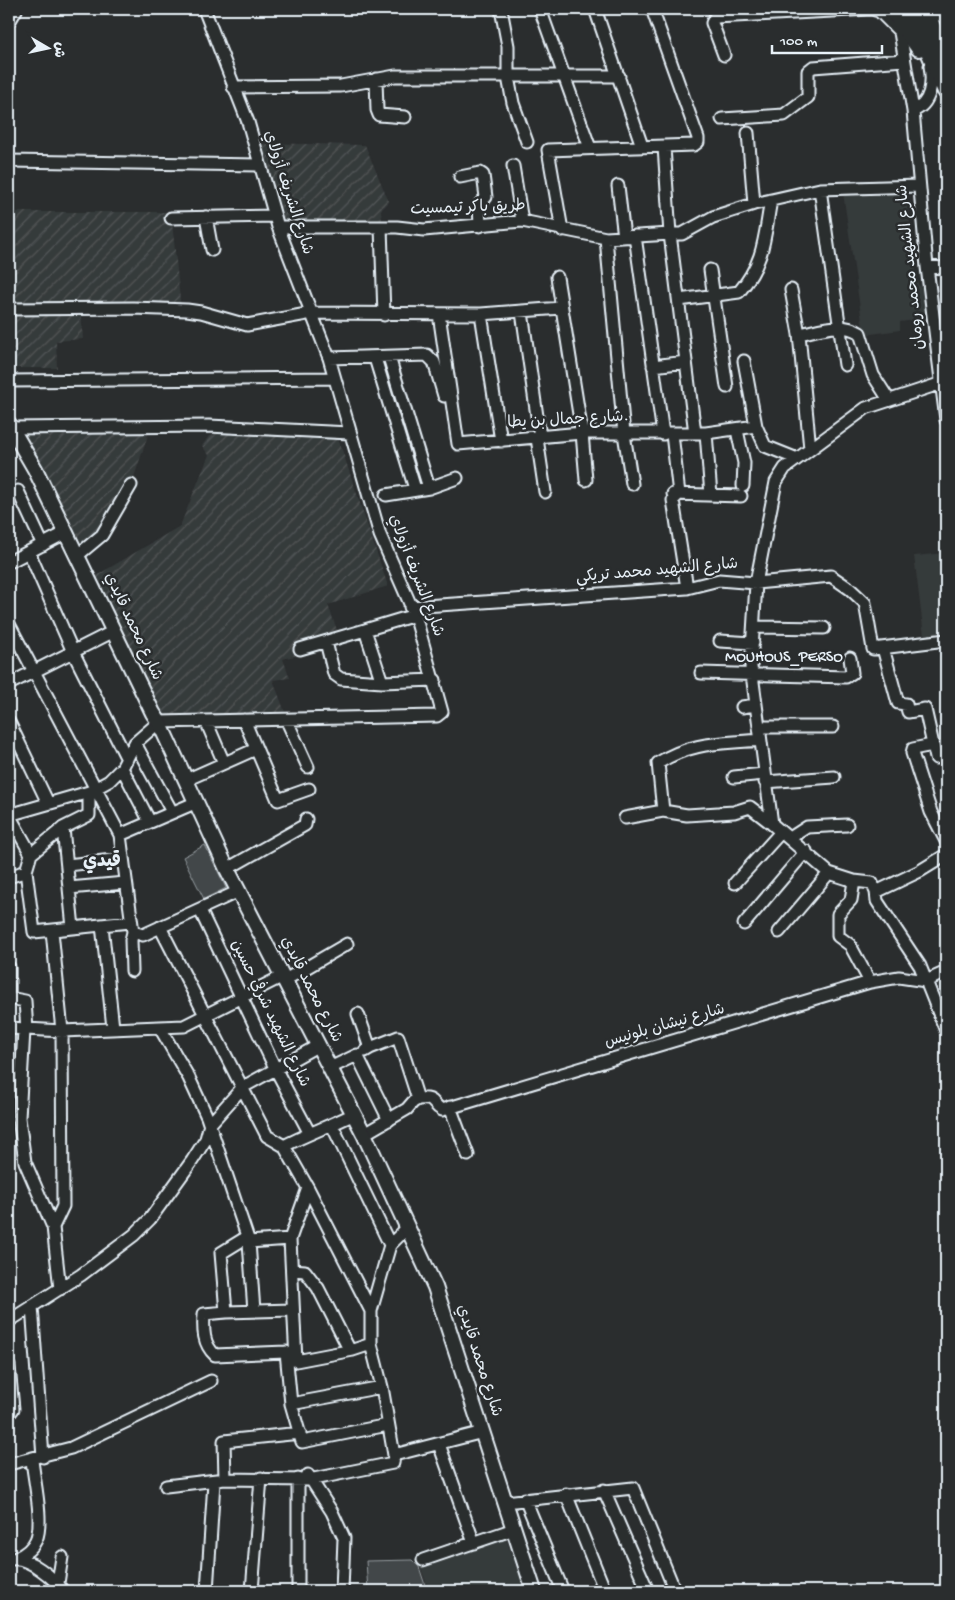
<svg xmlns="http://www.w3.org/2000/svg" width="955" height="1600" font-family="'Gochi Hand','Playpen Sans Arabic',sans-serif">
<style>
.built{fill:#363a3b}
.industrial{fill:url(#industrial-furrows)}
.pitch{fill:#424648;stroke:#959ca0}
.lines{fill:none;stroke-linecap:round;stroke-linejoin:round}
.minor-casing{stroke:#e8f1f8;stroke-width:15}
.major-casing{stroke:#e8f1f8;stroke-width:18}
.highway-casing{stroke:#e8f1f8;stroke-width:20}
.minor{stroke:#2a2d2e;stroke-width:11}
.major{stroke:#2a2d2e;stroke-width:14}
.highway{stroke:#2a2d2e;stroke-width:16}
.labels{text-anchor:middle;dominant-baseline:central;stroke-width:5;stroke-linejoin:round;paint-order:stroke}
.street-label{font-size:16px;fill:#e8f1f8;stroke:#2a2d2e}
.quarter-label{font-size:19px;font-weight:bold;fill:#e8f1f8;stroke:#2a2d2e}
</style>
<defs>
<pattern id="industrial-furrows" width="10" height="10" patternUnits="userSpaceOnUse" patternTransform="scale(1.25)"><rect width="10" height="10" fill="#363a3b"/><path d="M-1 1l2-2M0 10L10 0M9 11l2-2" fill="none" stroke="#535758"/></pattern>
</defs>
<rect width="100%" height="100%" fill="#2a2d2e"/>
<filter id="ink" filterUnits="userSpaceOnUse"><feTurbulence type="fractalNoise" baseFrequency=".02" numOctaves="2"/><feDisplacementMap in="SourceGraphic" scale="10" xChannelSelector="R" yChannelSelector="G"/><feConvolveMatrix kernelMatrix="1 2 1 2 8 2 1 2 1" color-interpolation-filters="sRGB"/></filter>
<g filter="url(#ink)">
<path class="built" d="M906 191 918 285 926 289 930 318 900 322V330L864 335 843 193Z
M946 553V632L924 636 914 556Z
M506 1538 525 1591H429L420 1566Z"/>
<path class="industrial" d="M248 143 365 145 389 202 381 210 382 224 275 223Z
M9 212H171L181 309 81 307 83 339 56 341 57 368H9Z
M15 432H149L126 501 77 559Z
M221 433 337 435 388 586 328 605 337 630 321 635 326 647 283 659 290 678 273 680 288 720 159 721 94 577 180 526 209 455 202 446 209 436Z"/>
<path class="pitch" d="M205 845 226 888 204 899 183 857Z
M412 1560 419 1567 427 1591H368L366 1561Z"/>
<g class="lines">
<defs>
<path id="minor" d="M501 9 508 46V77L513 103 527 142
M540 9 590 148
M595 9 642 146
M724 55 712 23 715 17 871 9 879 11 900 32 913 111 927 267 946 420
M376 79 377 110 379 115 405 117
M233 87 341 86 395 76H619
M913 111C931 104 933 83 930 66
M722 119 784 115 808 97V71L813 67 904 60
M748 133 754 204
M664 147 670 234 695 433
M9 161 259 165
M513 166 522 221
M460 177 480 173 483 175 486 197 479 205 480 226
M618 186 624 237
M820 189 845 365
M206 217 212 250
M171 218 275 216
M278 227H397L424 230 522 221 606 238 670 234H682L713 217 754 204 820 189 919 186
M381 227 384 315
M562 230 548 150 694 145 698 142V138L652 9
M635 236 663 434
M606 238 624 434 632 484
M927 267 946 268
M710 270 727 387
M557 277 582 433 586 480
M791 290 799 334 810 449
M679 300 739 292C765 261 764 238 771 200
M9 309 133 308 187 310 201 312 247 325 312 313 481 314 561 308
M522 312 540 437
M439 314 458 444 582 433H706L756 426 765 446 795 458
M481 314 501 441
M799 334C820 330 841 321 860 333L873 375 889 400
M389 357 429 488
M329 358 427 355 434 362 444 396
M375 358 415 489
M744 361 756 426
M653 366 686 362
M9 381 334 378
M942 383 866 408 785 468 776 482 756 583 751 667 772 824 829 873 854 881 872 883 876 892 920 871 946 855
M11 428 209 426 350 433
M737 430 744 463 743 486
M706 433 711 495
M672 434 679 494 673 500 687 588
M537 438 545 492
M18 491 43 545
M673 494 741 496
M386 495 429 488 457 478
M29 552 73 652 127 759
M78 555 102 535 131 485
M9 562 65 533
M410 607 687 588 719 580 756 583 831 576 850 589 865 603 873 649 946 640
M9 624 120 835
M754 627 824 628
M365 630 415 615
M720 641 753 643
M326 642 334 674 341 679 382 682
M883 648 898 703 906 704 908 712 925 709 936 758
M300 649 365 630 382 682 435 680
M701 673 846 677 852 673 850 658
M9 684 114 631
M742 707 755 705
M244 720 278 800 309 789
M206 721 224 763
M287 721 308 767
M9 722 48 803
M759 727H833
M135 743 172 812
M932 745 913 749 912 753 931 812 946 841
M122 768 150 822
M734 777 764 774
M186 780 256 749
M765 782 834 777
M197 802 120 835 133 932 143 935 239 891
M663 811 658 763C693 741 721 744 760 740
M9 815 89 792 109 781 122 768 135 743 159 722 437 716 442 712 415 615 380 535 329 358 278 227 248 122 204 9
M9 815 31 854
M625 818 663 811 687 815 734 812 750 807 772 824
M63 828 31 854 26 871 34 932 130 922
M790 838 807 827 847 825
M67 865 122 859
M227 869 305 825 306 819
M9 877 26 871
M854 881 851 900 838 914V936L850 945 870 982
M735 883 781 832
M69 888 125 883
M876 892 877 901 920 966 946 1031
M200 910 275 1068 309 1132
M744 924 806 851
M102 925 113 1028
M160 927 267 1136 284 1146
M73 928 63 828 89 815V792
M52 931 62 1031 63 1206 53 1227
M779 932 829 873
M9 967V998L25 1001 27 1030
M132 971 131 940 133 932
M285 980 347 944
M358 1014 370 1048 365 1051
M9 1028 62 1031 184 1026 283 976
M160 1028 189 1078 207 1117 249 1242 290 1239 296 1361 353 1350 371 1344 382 1387 394 1455 393 1463 309 1480 225 1479 166 1486
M24 1030 19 1118 25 1162 53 1227 60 1289
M330 1068 357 1055 389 1120
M418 1099C436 1097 431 1104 442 1110L870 982 899 977 926 981 946 972
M450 1107 468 1155
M332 1125 390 1245
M364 1134 407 1109 413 1102 418 1099 398 1037 370 1048
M308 1188 371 1311
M247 1237 221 1253 226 1312 292 1310
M290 1239 308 1188 284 1146C307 1134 330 1126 354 1114
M249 1242 254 1311
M292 1270 305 1271 318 1288 348 1347 353 1350
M32 1306 43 1457
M226 1312 204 1314C203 1330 203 1344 215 1355L286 1352
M9 1321 81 1275 134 1235 150 1219 192 1161 206 1139 210 1124 243 1087 319 1045
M371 1344V1311L390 1245 408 1227
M9 1366 13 1409 9 1414
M382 1387 291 1404 302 1442 388 1425
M291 1404 286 1352 291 1356
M439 1444 474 1543
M394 1455 483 1432
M9 1464 71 1448 211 1381
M308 1475 332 1512 344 1538 342 1591
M225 1479 224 1441 300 1433
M298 1479V1591
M604 1490 648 1591
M566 1494 605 1591
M525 1499 563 1591
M505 1502 633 1488 675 1591
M16 1558C25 1554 32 1549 36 1540 44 1522 34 1480 32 1460
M12 1559C29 1557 54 1578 63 1591
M423 1560 514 1529
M57 1590 62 1557
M207 1591 214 1482
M252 1591 261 1478"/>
<path id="major" d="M9 19 15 9
M9 424 35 469 153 713 159 722 227 869 364 1134 435 1287 534 1591"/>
<path id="highway" d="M892 9 919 48
M911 9 946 91
M925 9 946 62
M937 9 946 16"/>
</defs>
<use href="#minor" class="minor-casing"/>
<use href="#major" class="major-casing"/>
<use href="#highway" class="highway-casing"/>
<use href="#minor" class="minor"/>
<use href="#major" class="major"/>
<use href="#highway" class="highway"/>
</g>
</g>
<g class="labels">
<g class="street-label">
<text transform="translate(287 193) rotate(72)">شارع الشريف أزولاي</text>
<text transform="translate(468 209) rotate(-2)">طريق باكر تيمسيت</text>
<text transform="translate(912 267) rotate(-96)">شارع الشهيد محمد رومان</text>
<text transform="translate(568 421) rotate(-3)">شارع جمال بن يطا.</text>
<text transform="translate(657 572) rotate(-5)">شارع الشهيد محمد تريكي</text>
<text transform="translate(415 576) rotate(69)">شارع الشريف أزولاي</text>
<text transform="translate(132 627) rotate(65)">شارع محمد قايدي</text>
<text x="784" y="658">MOUHOUS_PERSO</text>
<text transform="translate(310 990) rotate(63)">شارع محمد قايدي</text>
<text transform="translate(269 1014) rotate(64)">شارع الشهيد شرفي حسين</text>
<text transform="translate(665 1027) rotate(-16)">شارع نيشان بلونيس</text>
<text transform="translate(478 1361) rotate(72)">شارع محمد قايدي</text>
</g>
<g class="quarter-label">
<text x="102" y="862">قيدي</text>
</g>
</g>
<rect width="955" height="1600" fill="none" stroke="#2a2d2e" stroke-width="30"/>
<rect x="15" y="15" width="925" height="1570" fill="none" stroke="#e8f1f8" stroke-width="2" filter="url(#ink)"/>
<g transform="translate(48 48) rotate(99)" stroke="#2a2d2e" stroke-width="4" paint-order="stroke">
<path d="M0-4L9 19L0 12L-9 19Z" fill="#e8f1f8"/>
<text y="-8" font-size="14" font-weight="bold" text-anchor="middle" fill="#e8f1f8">ش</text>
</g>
<path d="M772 45v8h110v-8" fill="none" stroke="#e8f1f8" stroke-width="2.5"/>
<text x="780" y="45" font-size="15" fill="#e8f1f8" stroke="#2a2d2e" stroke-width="4" paint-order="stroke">100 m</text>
</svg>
